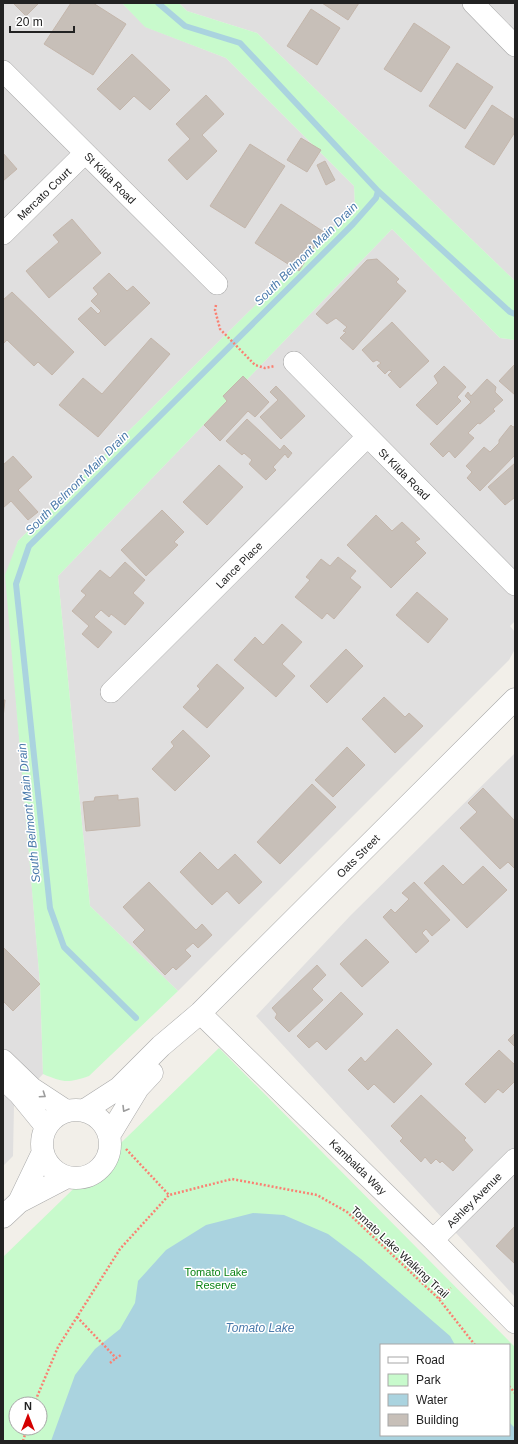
<svg xmlns="http://www.w3.org/2000/svg" width="518" height="1444" font-family="Arial,sans-serif">
<style>
.residential{fill:#e0dfdf}
.park{fill:#c8facc;fill-rule:evenodd}
.water{fill:#aad3df}
.lines{fill:none;stroke-linecap:round;stroke-linejoin:round}
.stream{stroke:#aad3df;stroke-width:6}
.building{fill:#c7bfb8;stroke:#c4b6ab}
.minor-casing{stroke:#a9a9a9;stroke-width:22}
.tertiary-casing{stroke:#a9a9a9;stroke-width:23}
.path{stroke:#fa8072;stroke-width:2.5;stroke-dasharray:2 2;stroke-linecap:butt}
.minor{stroke:#fff;stroke-width:21}
.tertiary{stroke:#fff;stroke-width:22}
.oneway{stroke:#9c9c9c}
.labels{text-anchor:middle;dominant-baseline:central;stroke-width:3;stroke-linejoin:round;paint-order:stroke}
.street-label{font-size:11px;fill:#222;stroke:#fff}
.park-label{font-size:11px;fill:#0c8416;stroke:#fff}
.water-label{font-size:12px;font-style:italic;fill:#4a7aab;stroke:#fff}
</style>
<rect width="100%" height="100%" fill="#f2efe9"/>
<path class="residential" d="M3 3H122L146 27 226 58 354 186 355 206 18 541 6 579 40 984 43 1074 14 1105 13 1156 3 1166Z
M179 3H515V281L257 33 187 11Z
M392 229 500 338 515 340V621L510 626 515 632V649L509 660 178 991 90 906 58 576Z
M515 753V1297L256 1016 351 915Z"/>
<path class="park" d="M122 3H179L187 11 257 33 515 281V340L500 338 392 229 58 576 90 906 178 991 89 1076C68 1083 64 1083 43 1074L40 984 5 575 18 541 355 206 354 186 226 58 145 27Z
M219 1048 515 1347V1441H3V1257ZM381 1345H509V1435H381ZM16 1404H40V1428H16Z"/>
<path class="water" d="M253 1213 284 1215 328 1234 361 1259 450 1336 455 1345H381V1435H509V1422L515 1428V1441H51L75 1375 95 1349 120 1329 135 1303 138 1281 166 1250 206 1225Z"/>
<g class="lines">
<path class="stream" d="M158 3 185 26 240 43 378 191 510 312 515 314
M136 1018 64 947 50 908 16 584 29 546 353 224 376 198 378 191"/>
</g>
<path class="building" d="M13 3H39L26 16Z
M71 3H93L126 24 93 75 44 44Z
M322 3H359L348 20Z
M311 9 340 28 317 65 287 46Z
M414 23 450 47 421 92 384 69Z
M132 54 170 90 150 110 134 96 120 110 97 89Z
M457 63 493 87 465 129 429 106Z
M206 95 224 114 202 135 217 151 187 180 168 160 190 139 176 124Z
M492 105 515 120V132L494 165 465 147Z
M301 138 321 150 307 172 287 160Z
M250 144 285 166 245 228 210 206Z
M3 153 17 169 3 181Z
M325 161 335 180 326 185 317 165Z
M281 204 324 232 299 271 255 243Z
M72 219 101 253 49 298 26 271 59 242 53 235Z
M377 259 399 279 396 282 406 291 353 350 340 338 346 332 343 331 347 327 336 318 327 324 316 314 367 260Z
M109 273 127 291 133 286 150 303 105 346 78 319 91 307 98 314 101 311 91 301 98 294 93 288Z
M12 292 74 352 52 375 38 362 34 366 7 340 3 344V300Z
M392 322 429 361 400 388 388 375 392 371 389 370 385 374 377 366 381 363 377 360 373 362 362 350Z
M151 338 170 354 98 437 59 405 83 378 102 394Z
M515 364V395L499 381Z
M444 366 466 387 457 397 461 401 437 425 416 405 438 383 434 376Z
M243 376 269 402 255 417 248 411 220 441 204 425 227 401 223 396Z
M487 379 496 387 495 392 503 400 493 409 495 411 480 424 478 423 468 433 474 438 455 458 449 451 443 457 430 444 471 402 465 396 468 392 471 396Z
M276 386 305 416 281 439 260 417 278 400 270 392Z
M247 419 280 450 284 445 292 453 288 458 285 454 273 467 276 470 266 480 249 464 252 460 244 453 242 455 226 441Z
M511 425 513 427 515 426V455L480 491 467 478 472 472 466 466 484 447 490 452 499 443V440Z
M13 456 32 477 18 490 38 512 28 520 11 501 3 508V465Z
M515 463V499L514 498 505 505 488 487Z
M219 465 243 487 207 525 183 502Z
M162 510 184 532 174 542 178 545 146 576 121 550Z
M376 515 392 531 402 522 420 539 415 542 426 553 391 588 347 545Z
M338 557 356 571 350 578 361 587 334 619 327 613 322 619 295 597 310 580 306 577 321 559 330 566Z
M125 562 145 580 133 593 144 603 125 625 111 614 109 617 101 610 94 617 112 632 98 648 82 634 89 626 72 611 86 595 81 591 100 570 110 578Z
M417 592 448 619 428 643 396 615Z
M282 624 302 642 282 664 295 676 276 697 234 660 255 637 263 645Z
M346 649 363 666 327 703 310 686Z
M217 664 244 688 207 728 183 707 200 689 197 686Z
M384 697 405 717 409 713 423 726 395 753 362 719Z
M3 700H5L3 718Z
M183 730 210 756 175 791 152 769 174 746 171 742Z
M347 747 365 765 333 797 315 780Z
M312 784 336 807 280 864 257 842Z
M483 788 515 821V869L508 862 500 869 460 828 477 812 468 803Z
M118 795V800L138 798 140 826 86 831 83 802 94 801 95 797Z
M200 852 218 870 235 854 262 882 239 904 227 891 212 905 180 872Z
M443 865 463 885 483 866 507 890 467 928 424 883Z
M149 882 196 930 202 924 212 935 198 948 193 943 185 950 191 956 176 970 173 967 165 975 133 942 145 930 123 907Z
M414 882 450 920 432 936 426 929 422 933 429 941 416 953 383 917 391 909 395 913 409 899 402 893Z
M366 939 389 962 362 987 340 964Z
M3 947 40 984 13 1011 3 1001Z
M317 965 326 975 312 989 323 1000 289 1032 275 1018 277 1014 272 1008Z
M341 992 363 1014 326 1050 317 1041 309 1048 297 1036Z
M397 1029 432 1064 394 1103 374 1084 368 1090 348 1070 361 1057 365 1062Z
M515 1033V1047L508 1040Z
M499 1050 515 1065V1081L503 1093 498 1089 485 1103 465 1084Z
M421 1095 466 1138 464 1140 473 1150 453 1171 442 1161 440 1163 436 1159 431 1164 425 1157 421 1162 400 1141 403 1138 391 1126Z
M515 1226V1264L496 1246Z"/>
<g class="lines">
<defs>
<path id="minor" d="M473 3 515 46
M3 71 217 284
M3 234 85 153
M294 362 515 585
M111 692 367 437
M200 1013 433 1240 515 1323
M3 1060 32 1088 67 1111
M4 1080 19 1094 46 1127
M433 1240 515 1159"/>
<path id="tertiary" d="M42 1144a34 34 0 1 1 68 0a34 34 0 1 1-68 0Z
M85 1110 119 1088 161 1046 200 1013 515 699
M110 1134 138 1088 152 1073
M19 1202 43 1152
M3 1217 19 1202 67 1177"/>
</defs>
<use href="#minor" class="minor-casing"/>
<use href="#tertiary" class="tertiary-casing"/>
<path class="path" d="M216 305 215 310 220 329 255 365 265 368 275 366
M126 1149 169 1195
M439 1299 451 1288
M77 1317 116 1358 121 1355
M110 1363 116 1358
M509 1386 515 1393
M34 1404 58 1347 120 1249 169 1195 232 1179 317 1195 347 1212 439 1299 475 1345
M23 1441 27 1428"/>
<use href="#minor" class="minor"/>
<use href="#tertiary" class="tertiary"/>
</g>
<defs><path id="oneway-chevron" d="M-2-3.5L2.5 0L-2 3.5" fill="none" stroke-width="1.6" stroke-linecap="round" stroke-linejoin="round"/></defs>
<g class="oneway">
<use href="#oneway-chevron" transform="translate(43 1095) rotate(34)"/>
<use href="#oneway-chevron" transform="translate(125 1109) rotate(121)"/>
</g>
<g class="labels">
<g class="street-label">
<text transform="translate(110 178) rotate(45)">St Kilda Road</text>
<text transform="translate(44 194) rotate(-44)">Mercato Court</text>
<text transform="translate(404 474) rotate(45)">St Kilda Road</text>
<text transform="translate(239 565) rotate(-45)">Lance Place</text>
<text transform="translate(358 856) rotate(-45)">Oats Street</text>
<text transform="translate(358 1167) rotate(44)">Kambalda Way</text>
<text transform="translate(474 1200) rotate(-45)">Ashley Avenue</text>
<text transform="translate(400 1252) rotate(43)">Tomato Lake Walking Trail</text>
</g>
<g class="park-label">
<text x="216" y="1272">Tomato Lake<tspan x="216" dy="13">Reserve</tspan></text>
</g>
<g class="water-label">
<text transform="translate(306 254) rotate(-45)">South Belmont Main Drain</text>
<text transform="translate(77 483) rotate(-45)">South Belmont Main Drain</text>
<text transform="translate(29 813) rotate(-96)">South Belmont Main Drain</text>
<text x="260" y="1328">Tomato Lake</text>
</g>
</g>
<rect width="518" height="1444" fill="none" stroke="#222222" stroke-width="8"/>
<rect x="380" y="1344" width="130" height="92" fill="#ffffff" stroke="#a7a7a7"/>
<rect x="388" y="1357" width="20" height="6" fill="#ffffff" stroke="#a7a7a7"/>
<text x="416" y="1364" font-size="12" fill="#222222">Road</text>
<rect x="388" y="1374" width="20" height="12" fill="#c8facc" stroke="#a7a7a7"/>
<text x="416" y="1384" font-size="12" fill="#222222">Park</text>
<rect x="388" y="1394" width="20" height="12" fill="#aad3df" stroke="#a7a7a7"/>
<text x="416" y="1404" font-size="12" fill="#222222">Water</text>
<rect x="388" y="1414" width="20" height="12" fill="#c7bfb8" stroke="#a7a7a7"/>
<text x="416" y="1424" font-size="12" fill="#222222">Building</text>
<g transform="translate(28 1416)"><circle r="19" fill="#ffffff" stroke="#a7a7a7"/>
<path d="M0-3L7 15L0 10L-7 15Z" fill="#d40000"/>
<text y="-6" font-size="11" font-weight="bold" text-anchor="middle" fill="#222222">N</text>
</g>
<path d="M10 26v6h64v-6" fill="none" stroke="#222222" stroke-width="2"/>
<text x="16" y="26" font-size="12" fill="#222222" stroke="#ffffff" stroke-width="3" paint-order="stroke">20 m</text>
</svg>
